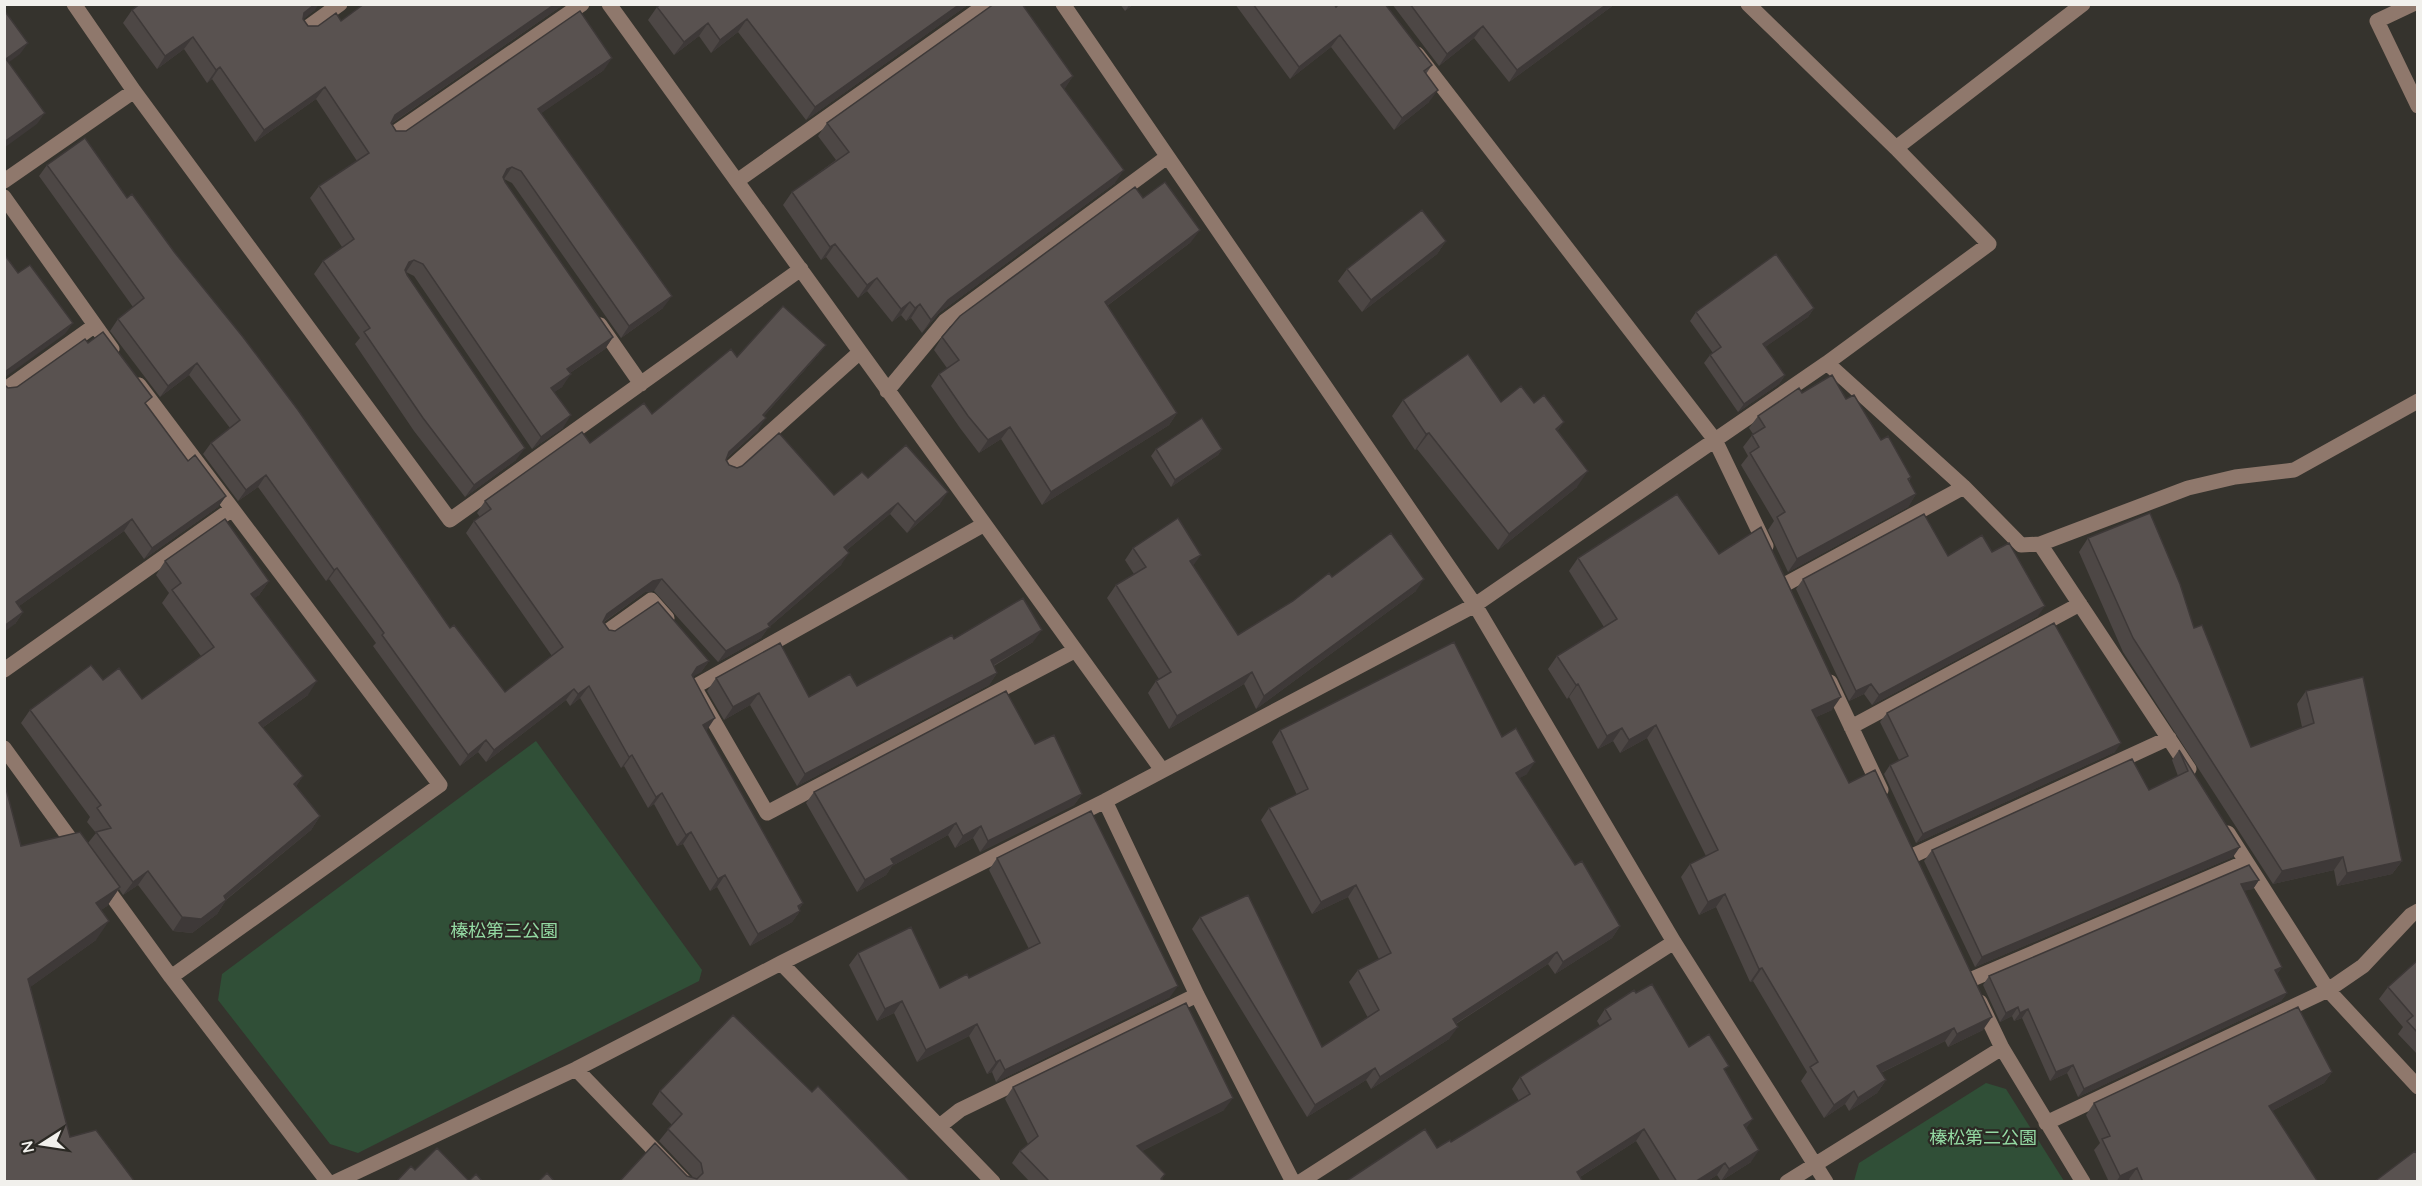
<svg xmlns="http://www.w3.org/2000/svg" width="2422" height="1186" font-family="Quicksand,'Noto Sans JP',sans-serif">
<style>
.green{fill:#304f37}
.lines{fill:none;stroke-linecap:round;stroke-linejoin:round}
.minor{stroke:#8f786c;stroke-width:15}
.wall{fill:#4d4745}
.shaded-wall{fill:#3e3938}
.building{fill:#595250;stroke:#3e3938;stroke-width:1.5}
.labels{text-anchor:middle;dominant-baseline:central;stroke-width:4.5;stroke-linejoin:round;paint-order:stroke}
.park-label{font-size:18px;fill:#93d9a2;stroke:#2b2924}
</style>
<rect width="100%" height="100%" fill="#35332d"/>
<path class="green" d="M536 741 702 970 699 981 358 1153 330 1144 218 1000 222 974Z
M1986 1083 2006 1089 2064 1181H1854L1859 1163Z"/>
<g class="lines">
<path class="minor" d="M74 4 134 91 450 520 801 269
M609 4 1162 770
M1063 4 1475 605 1674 942 1826 1182
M2413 4 2377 21 2418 106
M304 30 340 4
M1417 54 1715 440 1766 546
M392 135 582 4
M1896 148 2083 4
M4 181 134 91
M737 181 987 4
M4 197 112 349
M600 325 641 384
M1827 363 1964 487 2021 545 2040 544 2189 769
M139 385 440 785 171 977
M4 390 94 326
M887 391 945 321 1167 157
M728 470 860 352
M983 525 694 687 767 813 1074 651
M2040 544 2188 488 2235 477 2294 470 2418 401
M1784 585 1964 487
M605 633 651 600 667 618
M4 670 232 509
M1830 682 1881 790
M1851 727 2080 604
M4 748 79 851
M1105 801 1197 995 1293 1182
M2228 833 2328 990 2418 1087
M1912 856 2169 738
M102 882 171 977 328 1182
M781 963 993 1182
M1970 980 2246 862
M1980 1002 2002 1048 2083 1182
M576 1069 685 1182
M2046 1123 2328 990 2363 966 2411 915 2418 911
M941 1125 960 1110 1197 995
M335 1182 576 1069 781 963 1105 801 1475 605 1827 363 1989 244 1896 148 1748 4
M1300 1182 1674 942
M1787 1182 2002 1048"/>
</g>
<path class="wall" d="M364 4H562L560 7 391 124 396 131H406L604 70 541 113 663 308 621 338 512 183 504 179 505 182 613 337 605 349 570 373 562 387 554 392 563 428 532 449 414 276 406 272 516 460 465 497 414 431 355 344 360 338 314 274 323 261 342 247 310 198 319 186 357 161 316 99 255 142 212 79 207 83 184 49 157 69 123 23 132 10H315L303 19 308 26H318L341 21Z
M969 4 806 120 738 32 711 53 699 36 674 55 648 20 657 7Z
M1120 4H1134L1125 11Z
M1235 4H1334L1336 7 1432 65 1426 74 1429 102 1394 130 1331 47 1290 79Z
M1392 4H1615L1509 82 1474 38 1439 66Z
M1073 76 1064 89 1115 183 939 313 922 333 911 318 906 321 901 315 892 322 867 291 858 298 826 257 821 260 783 205 792 192 836 160 818 136 827 123Z
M47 165 127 198 450 628 505 692 552 656 466 533 474 521 480 517 477 513 485 501 590 443 652 414 737 357 826 345 817 356 764 416 758 430 727 458 726 460 729 465 834 495 868 478 940 504 907 533 890 514 847 550 841 565 768 628 761 638 718 662 654 591 645 592 604 622 609 630 709 661 701 672 693 676 707 730 706 731 803 903 799 909 800 911 792 922 750 946 717 887 710 891 683 844 677 846 654 804 648 808 624 766 621 768 580 698 570 706 566 700 486 762 478 752 460 766 373 646 376 643 329 579 326 581 258 487 238 501 203 454 211 443 230 428 189 375 160 397 110 331 118 319 133 307 39 176Z
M1446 241 1437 254 1362 312 1338 281 1347 269Z
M1191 242 1107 306 1177 413 1169 425 1042 505 1001 439 979 453 960 428 931 386 939 374 947 368 934 350 942 337Z
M1814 308 1808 317 1765 347 1785 375 1779 384 1738 412 1704 363 1710 355 1713 353 1690 321 1696 312Z
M88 343 146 406 188 461 226 496 218 507 144 559 124 531 19 606 23 612 15 624 8 388 17 387Z
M1802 393 1846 399 1911 477 1909 481 1916 494 1908 507 1788 572 1768 530 1774 521 1741 465 1748 456 1743 447 1753 434 1749 428 1758 416Z
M1403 400 1534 403 1558 432 1577 487 1498 550 1417 449 1415 450 1392 416Z
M1156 449H1222L1218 455 1171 487 1151 456Z
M2088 538 2194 628 2251 747 2302 727 2297 704 2306 691 2402 861 2392 874 2337 886 2334 870 2273 884 2123 652 2079 552Z
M1133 548 1193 566 1238 635 1332 577 1416 591 1256 709 1244 684 1169 729 1148 693 1156 681 1159 679 1107 598 1116 585 1134 574 1125 560Z
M1992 552 2038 616 1872 705 1864 694 1849 701 1796 589 1803 579 1948 556Z
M1719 554 1832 710 1816 717 1849 783 1983 1030 1948 1047 1945 1041 1881 1073 1886 1080 1877 1093 1849 1111 1845 1104 1824 1118 1801 1081 1807 1072 1753 981 1750 982 1716 907 1699 915 1681 877 1690 864 1706 856 1647 738 1620 753 1613 741 1598 749 1569 697 1567 699 1548 669 1557 656 1604 627 1569 571 1578 558Z
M165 561 269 581 259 595 254 598 308 695 262 728 303 776 296 786 320 816 311 830 226 900 217 914 192 933 173 931 138 885 123 895 119 889 107 906 101 910 96 940 30 987 4 1182 21 846 88 843 96 833 87 822 90 817 21 723 30 710 142 699 201 656 162 603 169 593 156 575Z
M954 639 1033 642 994 666 997 673 989 685 797 786 750 705 724 720 707 691 716 678 809 697 857 686Z
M1887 713 2115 752 1916 843 1884 774 1890 765 1899 760 1880 722Z
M1280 730 1502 737 1527 774 1519 778 1575 865 1620 926 1612 938 1555 974 1548 964 1456 1024 1449 1039 1371 1089 1366 1080 1307 1117 1192 929 1200 917 1322 1047 1368 1018 1349 982 1358 970 1379 959 1348 897 1312 914 1261 820 1269 808 1297 795 1272 742Z
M1035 744 1082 794 1074 805 980 852 973 838 955 848 948 835 892 866 886 875 857 892 806 803 814 792Z
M2179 750 2233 857 1975 967 1924 861 1932 850 2149 790 2178 776 2172 760Z
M997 858 1170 997 996 1082 992 1072 987 1074 969 1036 917 1062 894 1013 877 1021 849 965 858 953 940 988 969 978 1029 949 989 870Z
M2259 880 2253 889 2244 890 2282 967 2277 974 2287 993 2281 1001 2078 1097 2067 1073 2050 1081 2022 1018 2014 1021 2012 1016 2000 1022 1983 985 1989 976Z
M2418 960V1055L2398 1034 2403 1027 2379 999 2388 987Z
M1636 993 1689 1047 1725 1071 1746 1128 1751 1162 1721 1181 1717 1175 1706 1182H1661L1636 1141 1580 1177 1437 1148 1451 1142 1519 1101 1512 1089 1520 1077 1600 1026 1597 1021 1605 1009Z
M2332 1072 2324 1083 2272 1111 2318 1182H2130L2129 1179 2125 1182H2109L2094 1150 2100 1143 2086 1115 2094 1103Z
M1013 1087 1224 1110 1142 1151 1165 1174 1162 1179 1164 1182H1030L1012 1163 1020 1151 1028 1144 1005 1099Z
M660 1091 812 1092 911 1182H619L687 1176 693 1178 692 1176 659 1141 672 1125 652 1104Z"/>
<path class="shaded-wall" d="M315 4H319L315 10 295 26 304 13Z
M555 4H562L560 7 386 127 395 115Z
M960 4H969L806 120 815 107Z
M1130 4H1134L1125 11Z
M1607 4H1615L1509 82 1517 70Z
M747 19 738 32 711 53 720 40Z
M708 23 699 36 674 55 684 42Z
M1483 26 1474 38 1439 66 1447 54Z
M1340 35 1331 47 1290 79 1299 67Z
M193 37 184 49 157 69 165 56Z
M28 43 20 54 4 66 6 59Z
M612 58 604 70 530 121 538 109Z
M220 67 212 79 207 83 216 70Z
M1073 76 1064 90 1061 85Z
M325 87 316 99 255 142 264 130Z
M1438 90 1429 102 1394 130 1402 118Z
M45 113 37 124 4 148V142Z
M512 167 504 179 498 181 507 169Z
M1124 170 1115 183 939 313 922 333 931 320 948 300Z
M1200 230 1191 242 1096 314 1105 302Z
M1446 241 1437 254 1362 312 1371 300Z
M835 244 826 257 821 260 830 247Z
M414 260 406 272 400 274 409 262Z
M877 278 867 291 858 298 867 285Z
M672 296 663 308 621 338 629 326Z
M910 302 901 315 892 322 901 309Z
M920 304 911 318 906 321 915 308Z
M1814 308 1808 317 1757 353 1763 344Z
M73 323 65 334 4 378V373L6 371Z
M613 337 605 349 558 381 567 369Z
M826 345 817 356 755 426 763 415Z
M197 363 189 375 160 397 168 386Z
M571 374 562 387 543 400 551 388Z
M1785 375 1779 384 1738 412 1744 404Z
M1177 413 1169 425 1042 505 1051 492Z
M571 415 563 428 532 449 541 437Z
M766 418 758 430 721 463 729 452Z
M1564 422 1553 438 1556 429Z
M1010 427 1001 439 979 453 988 440Z
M1429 433 1417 449 1415 450 1426 434Z
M525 448 516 460 465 497 474 485Z
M1222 449 1218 455 1171 487 1175 480Z
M1588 471 1577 487 1498 550 1509 534Z
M266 475 258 487 238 501 246 490Z
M948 492 940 504 907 533 915 522Z
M1916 494 1908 507 1788 572 1797 559Z
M226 496 218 507 144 559 152 548Z
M898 503 890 514 836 559 844 547Z
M132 519 124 531 8 614 16 602Z
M849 553 841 565 768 628 761 638 718 662 726 651 768 624Z
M1201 555 1192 567 1190 561Z
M337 568 329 579 326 581 334 570Z
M662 579 654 591 645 592 599 625 607 614 653 581Z
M1424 579 1416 591 1256 709 1264 696Z
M269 581 259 595 242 608 251 594Z
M2045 606 2038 616 1872 705 1879 695Z
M23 612 15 624 4 632V626Z
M1042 630 1033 642 982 672 991 660Z
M709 661 701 672 689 679 697 667Z
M1252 672 1244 684 1169 729 1177 716Z
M997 673 989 685 797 786 805 774Z
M317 681 308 695 249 737 259 723Z
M1578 684 1569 697 1567 699 1576 685Z
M1871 684 1864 694 1849 701 1856 691Z
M589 686 580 698 570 706 578 694Z
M574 689 566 700 486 762 494 750Z
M759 693 750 705 724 720 733 707Z
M1841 697 1832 710 1803 723 1812 710Z
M715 718 707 730 695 737 703 725Z
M1656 725 1647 738 1620 753 1629 740Z
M1622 728 1613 741 1598 749 1607 736Z
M486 740 478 752 460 766 468 755Z
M2121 743 2115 752 1916 843 1923 834Z
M632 755 624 766 621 768 629 757Z
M1535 762 1527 774 1508 785 1516 773Z
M303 776 294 790V784Z
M662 793 654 804 648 808 656 797Z
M1082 794 1074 805 980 852 988 841Z
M320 816 311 830 218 906 226 900 217 914 192 933 173 931 182 917 224 896Z
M956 823 948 835 892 866 886 875 857 892 865 880 891 859Z
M981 826 973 838 955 848 963 836Z
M691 832 683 844 677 846 686 835Z
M2240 847 2233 857 1975 967 1982 957Z
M2343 857 2334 870 2273 884 2282 871Z
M2402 861 2392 874 2337 886 2347 873Z
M148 871 138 885 123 895 133 882Z
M725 875 717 887 710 891 718 879Z
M2259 880 2253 889 2235 893 2241 884Z
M1356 885 1348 897 1312 914 1321 902Z
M120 887 107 906 83 922 96 903Z
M1725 894 1716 907 1699 915 1708 902Z
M803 903 797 913 800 911 792 922 750 946 758 934Z
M109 921 96 940 15 998 28 979Z
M1620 926 1612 938 1555 974 1563 962Z
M1557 952 1548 964 1444 1031 1453 1019Z
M2282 967 2276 975 2275 970Z
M1762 968 1753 981 1750 982 1759 969Z
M1178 986 1170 997 996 1082 1005 1070Z
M2287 993 2281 1001 2078 1097 2084 1089Z
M902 1001 894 1013 877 1021 885 1009Z
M2018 1007 2012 1016 2000 1022 2006 1013Z
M2028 1009 2022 1018 2014 1021 2020 1013Z
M1992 1017 1983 1030 1948 1047 1957 1034Z
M977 1024 969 1036 917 1062 926 1050Z
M1458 1027 1449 1039 1371 1089 1380 1077Z
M1954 1028 1945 1041 1868 1079 1877 1066Z
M1000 1060 992 1072 987 1074 996 1062Z
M2073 1065 2067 1073 2050 1081 2056 1072Z
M1375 1068 1366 1080 1307 1117 1315 1105Z
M2332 1072 2324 1083 2261 1117 2269 1106Z
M1886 1080 1877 1093 1849 1111 1858 1098Z
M1854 1091 1845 1104 1824 1118 1834 1105Z
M1233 1098 1224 1110 1128 1158 1137 1146Z
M1753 1119 1745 1130 1744 1125Z
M1644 1129 1636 1141 1572 1182 1577 1172Z
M1759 1150 1751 1162 1721 1181 1729 1169Z
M1725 1163 1717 1175 1706 1182H1695Z
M2137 1168 2129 1179 2125 1182H2116L2120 1176Z"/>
<path class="building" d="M140 4H315L304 13 303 19 308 26H318L336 13 341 21 364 4H555L395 115 391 123 396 131H406L580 11 612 58 538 109 672 296 629 326 521 171 512 167 507 169 503 177 505 182 613 337 567 369 571 374 551 388 571 415 541 437 423 264 414 260 409 262 405 270 407 275 525 448 474 485 423 418 364 332 370 328 323 261 354 239 319 186 369 153 325 87 264 130 220 67 216 70 193 37 165 56 132 10Z
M661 4H960L815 107 747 19 720 40 708 23 684 42 657 7Z
M994 4H1022L1073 76 1061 85 1124 170 948 300 931 320 920 304 915 308 910 302 901 309 877 278 867 285 835 244 830 247 792 192 849 152 827 123Z
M1253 4H1334L1336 7 1339 4H1385L1432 65 1424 71 1438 90 1402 118 1340 35 1299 67Z
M1410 4H1607L1517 70 1483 26 1447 54Z
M4 10 28 43 6 59 45 113 4 142Z
M85 138 127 198 132 194 175 253 243 337 298 410 450 628 454 625 505 692 563 647 474 521 491 509 485 501 582 432 590 443 644 403 652 414 731 349 737 357 783 306 826 345 763 415 766 418 729 452 726 460 729 465 737 468 742 466 779 433 834 495 862 472 868 478 906 445 948 492 915 522 898 503 844 547 849 553 768 624 770 627 726 651 662 579 653 581 607 614 603 622 609 630 615 631 658 602 709 661 697 667 692 675 715 718 703 725 803 903 798 906 800 911 758 934 725 875 718 879 691 832 686 835 662 793 656 797 632 755 629 757 589 686 578 694 574 689 494 750 486 740 468 755 382 635 384 633 337 568 334 570 266 475 246 490 211 443 240 420 197 363 168 386 118 319 144 298 47 165Z
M1165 182 1200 230 1105 302 1177 413 1051 492 1010 427 988 440 968 416 939 374 959 360 942 337 960 316 1135 187 1143 198Z
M1422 210 1446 241 1371 300 1347 269Z
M4 254 18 273 30 265 73 323 6 371 4 373Z
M1776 254 1814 308 1763 344 1785 375 1744 404 1710 355 1721 347 1696 312Z
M103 332 152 397 145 403 188 461 195 455 226 496 152 548 132 519 16 602 23 612 4 626V384L8 388 17 387 85 339 88 343Z
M1468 354 1501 402 1521 386 1534 403 1544 395 1564 422 1556 429 1588 471 1509 534 1429 433 1426 434 1403 400Z
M1832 375 1846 399 1854 395 1881 440 1888 436 1911 477 1908 479 1916 494 1797 559 1777 517 1785 512 1750 453 1759 447 1752 435 1765 427 1758 416 1799 388 1802 393Z
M1202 418 1222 449 1175 480 1156 449Z
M1677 494 1719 554 1761 527 1841 697 1812 710 1849 783 1875 770 1992 1017 1957 1034 1954 1028 1877 1066 1886 1080 1858 1098 1854 1091 1834 1105 1810 1067 1818 1062 1762 968 1759 969 1725 894 1708 902 1690 864 1718 850 1656 725 1629 740 1622 728 1607 736 1578 684 1576 685 1557 656 1617 619 1578 558Z
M2150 513 2180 584 2194 628 2202 625 2251 747 2314 723 2306 691 2363 677 2402 861 2347 873 2343 857 2282 871 2133 638 2088 538Z
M1924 514 1948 556 1982 535 1992 552 2009 543 2045 606 1879 695 1871 684 1856 691 1803 579Z
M1178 518 1201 555 1190 561 1238 635 1293 601 1329 573 1332 577 1391 533 1424 579 1264 696 1252 672 1177 716 1156 681 1171 672 1116 585 1146 567 1133 548Z
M225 519 269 581 251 594 317 681 259 723 303 776 294 784 320 816 224 896 226 900 201 919 182 917 148 871 133 882 96 832 111 828 97 808 101 805 30 710 91 665 103 680 119 668 142 699 214 647 172 590 181 583 165 561Z
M1023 598 1042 630 991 660 997 673 805 774 759 693 733 707 716 678 780 643 809 697 850 674 857 686 952 635 954 639Z
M2054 623 2121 743 1923 834 1890 765 1908 756 1887 713Z
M1454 642 1502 737 1516 728 1535 762 1516 773 1575 865 1582 861 1620 926 1563 962 1557 952 1453 1019 1458 1027 1380 1077 1375 1068 1315 1105 1200 917 1248 895 1322 1047 1379 1010 1358 970 1391 953 1356 885 1321 902 1269 808 1308 789 1280 730Z
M1006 691 1035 744 1054 735 1082 794 988 841 981 826 963 836 956 823 891 859 894 864 865 880 814 792Z
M2179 750 2240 847 1982 957 1932 850 2132 759 2149 790 2188 771Z
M4 781 21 846 80 832 120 887 96 903 109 921 28 979 70 1137 96 1130 135 1182H4Z
M1091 811 1178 986 1005 1070 1000 1060 996 1062 977 1024 926 1050 902 1001 885 1009 858 953 911 927 940 988 967 974 969 978 1040 943 997 858Z
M2249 865 2259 880 2241 884 2282 967 2275 970 2287 993 2084 1089 2073 1065 2056 1072 2028 1009 2020 1013 2018 1007 2006 1013 1989 976Z
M2418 960V1033L2407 1021 2413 1016 2388 987Z
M1652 984 1689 1047 1709 1034 1729 1066 1724 1069 1753 1119 1744 1125 1759 1150 1729 1169 1725 1163 1695 1182H1677L1644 1129 1577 1172 1583 1182H1345L1425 1129 1437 1148 1450 1140 1451 1142 1530 1094 1520 1077 1611 1019 1605 1009 1634 990 1636 993Z
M1186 1003 1233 1098 1137 1146 1165 1174 1161 1179 1164 1182H1050L1020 1151 1038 1136 1013 1087Z
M2298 1007 2332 1072 2269 1106 2318 1182H2143L2137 1168 2120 1176 2102 1139 2110 1136 2094 1103Z
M733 1015 812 1092 818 1086 911 1182H619L655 1143 687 1176 697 1179 703 1173 701 1163 668 1129 682 1114 660 1091Z
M437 1148 469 1181 476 1174 483 1182H396L411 1166 415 1170Z
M2415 1151 2418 1155V1182H2374Z
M547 1173 555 1182H538Z"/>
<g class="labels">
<g class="park-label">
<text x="504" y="930">榛松第三公園</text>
<text x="1983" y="1137">榛松第二公園</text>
</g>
</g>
<rect width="2422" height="1186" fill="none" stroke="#f1f0ec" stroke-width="12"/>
<g transform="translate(42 1144) rotate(258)" stroke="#2b2924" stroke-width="4.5" paint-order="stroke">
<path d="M0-4.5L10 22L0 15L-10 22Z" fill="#f1f0ec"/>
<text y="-9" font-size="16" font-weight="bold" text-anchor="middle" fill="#f1f0ec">N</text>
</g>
</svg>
